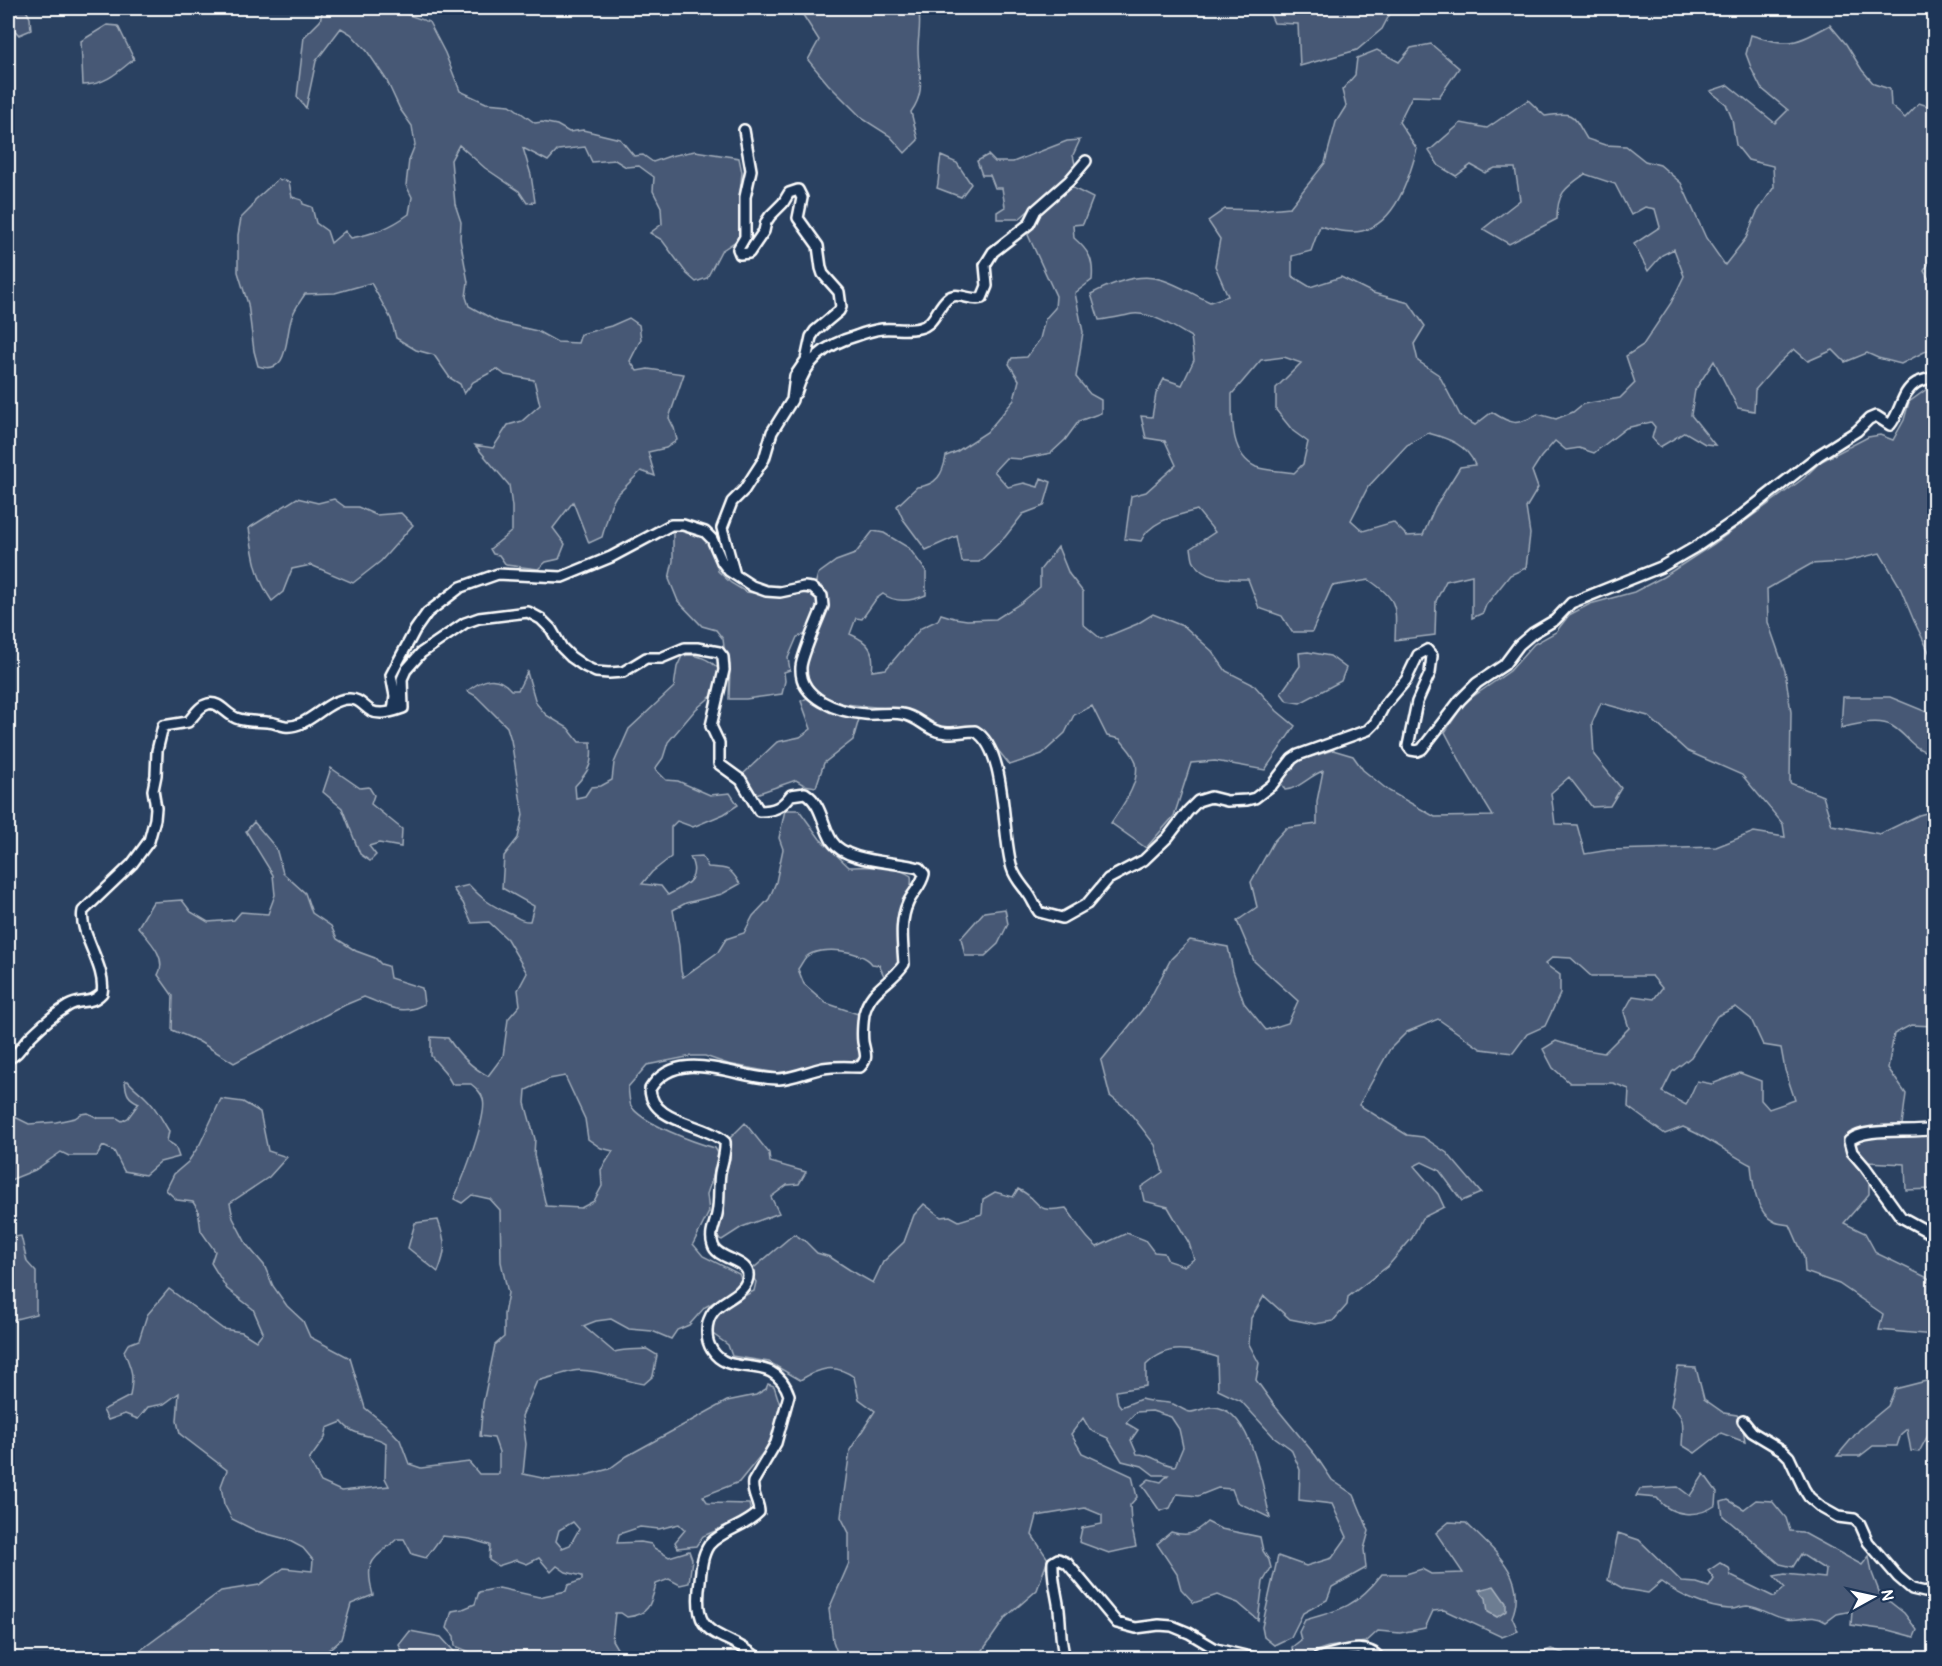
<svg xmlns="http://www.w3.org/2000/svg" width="1942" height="1666" font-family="Pangolin,sans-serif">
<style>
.green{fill:#465975;stroke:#a2acba;stroke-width:1.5;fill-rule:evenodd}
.water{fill:#6d7d92;stroke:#a7b1be;stroke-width:1.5}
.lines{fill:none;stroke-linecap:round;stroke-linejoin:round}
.minor-casing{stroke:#fff;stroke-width:14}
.minor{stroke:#1d3557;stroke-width:9}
</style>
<rect width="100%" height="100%" fill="#2a4161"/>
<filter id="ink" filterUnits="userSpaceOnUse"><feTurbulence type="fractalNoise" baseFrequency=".0167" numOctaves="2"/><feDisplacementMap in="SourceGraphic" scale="12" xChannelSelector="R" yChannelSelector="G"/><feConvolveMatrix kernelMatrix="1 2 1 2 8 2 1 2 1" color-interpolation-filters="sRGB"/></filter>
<g filter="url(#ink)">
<path class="green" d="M8 8H25L30 18 31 30 19 35 8 23Z
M323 8H389L429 22 445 53 460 91 486 103 510 105 535 123 542 122 557 125 569 132 583 130 620 139 634 156 643 155 653 162 670 156 695 151 739 158 742 172 740 193 742 237 721 251 707 278 696 282 687 274 662 240 650 233 662 224 661 207 653 191 654 177 639 166 626 167 615 160 592 162 585 147 558 150 548 161 523 148 531 175 535 202 527 203 519 191 485 168 459 145 451 160 455 204 461 222 460 239 468 282 466 297 469 306 498 322 537 331 557 342 578 343 581 334 611 326 629 318 639 325 641 339 630 361 637 371 648 369 684 374 669 418 674 428 677 440 666 448 648 452 655 476 641 471 616 496 611 505 602 537 589 543 573 502 553 528 565 544 559 559 546 562 538 569 506 565 499 555 493 554 490 549 512 531V507L509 485 475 445 493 448 508 425 522 421 540 405 534 380 505 375 497 369 473 382 464 394 460 384 450 378 434 355 416 350 396 338 391 319 371 283 335 293 305 294C300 302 293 311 291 320 285 340 289 376 258 366L254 351 248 304 238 272V235L241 218 252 207 255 200 278 179 289 182 292 197 302 200 303 204 312 207 316 223 327 231 331 243 345 231 351 238C373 234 390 228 409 214L412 197 406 185 409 160 415 145 412 126 400 109 386 79 367 51 351 34 341 28 316 61 306 108 297 97 304 37 320 21Z
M769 8H918C922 22 918 35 918 49 918 74 927 90 911 112L918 140 905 153 890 136 863 119 828 84 808 60 819 40 803 15 783 9 771 10Z
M1268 8H1393L1382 29 1357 50 1300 66 1298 24 1274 23 1268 10Z
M107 25 118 26 134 59C118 72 105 85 83 85L81 41Z
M1830 25 1846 44 1862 70 1874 84 1890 89 1891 106 1905 118 1919 103 1931 107 1934 104V255L1924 271 1934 288V347L1901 364 1878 358 1867 353 1845 362 1833 350 1808 361 1794 349 1775 367 1755 390 1754 411 1738 408 1714 361 1695 390 1691 415 1715 445 1705 444 1685 432 1660 447 1652 438 1655 427 1651 422 1626 428 1594 453 1579 448 1566 450 1555 441 1541 457 1532 471 1538 488 1526 508 1530 534 1526 568 1510 575 1486 605 1483 613 1472 618V575L1446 581 1436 601 1435 635 1395 640C1396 607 1399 600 1369 580L1332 586 1312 632H1292L1282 616 1259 608 1248 579C1230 579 1204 581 1194 562 1192 559 1192 552 1191 548L1215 532 1197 510C1176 516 1151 520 1141 541L1125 539 1131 496 1146 492 1176 465 1165 441 1146 438 1141 416 1152 417 1156 394 1164 379 1182 385 1194 360 1191 337C1176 328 1152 312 1133 314 1122 316 1111 319 1099 320L1091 294C1112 283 1140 272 1163 280 1179 285 1194 295 1210 302L1228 296 1215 266 1220 239 1208 221 1225 209 1259 210 1290 207 1325 163 1336 122 1346 106 1342 90 1355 75 1357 58 1377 50 1399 62 1411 48 1431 44 1459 68 1439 97 1412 96 1399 122 1417 149C1409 178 1396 223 1362 231 1348 234 1333 230 1320 226L1311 251 1292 256V276L1310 287 1341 277 1373 293 1409 303 1425 326 1414 344 1418 361 1439 375 1461 417 1475 425 1492 412C1512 425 1517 426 1538 414L1556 419 1573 412 1583 404 1620 398 1635 383 1626 356 1643 345 1671 303 1684 276 1674 249 1662 255 1648 271 1634 244 1660 227 1655 209 1645 207 1631 215 1615 184 1585 174C1565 188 1557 193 1557 219L1509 244 1483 229 1520 200 1515 168H1495L1485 173 1471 165 1456 176 1439 166 1429 151 1461 123 1487 128 1528 100 1545 116C1575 111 1572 114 1587 139L1605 145 1626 146 1645 161 1660 165 1681 183 1706 238 1725 265 1746 238 1757 212 1774 187 1773 166 1748 160 1736 145 1732 119 1726 104 1710 91 1728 85 1775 123 1788 110 1761 88 1752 70 1746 54 1751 35C1790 47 1795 44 1830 25ZM1284 357 1301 363 1276 388V410L1293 431 1308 442 1303 464 1294 473C1283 471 1267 471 1256 467 1230 455 1232 418 1232 394L1261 360ZM1428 433C1447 438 1468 445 1475 465L1460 467 1435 507 1423 535 1407 536 1393 522 1363 531 1351 520 1368 487 1407 445Z
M1080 140 1073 155 1076 169 1019 219H997V212L1005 207 1002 188H995L990 175H982L977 161 988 155 995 162H1013L1067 141Z
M941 156 957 163 971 184 961 197 937 188C940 177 938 168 941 156Z
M1067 185 1093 198 1083 224 1073 225 1074 238C1089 251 1094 260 1092 280L1075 293 1083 332 1076 377 1090 394 1101 400V413L1079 421 1065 440 1051 453 1021 459 1006 458 994 471 1008 487 1024 483 1038 487 1041 478 1051 482 1044 506 1023 514 1005 537 979 562H962L957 536 926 550 903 519 897 506 917 487C937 485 943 474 946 456L956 452 987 432 1014 400 1019 380 1009 364 1012 358 1027 357 1040 339 1045 319 1055 308 1056 296 1028 235 1033 217Z
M1934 384V662L1914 621 1899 585 1880 553 1842 562 1811 564 1767 589 1768 622 1785 671 1791 712 1790 783 1823 796 1832 825 1880 834 1919 815 1934 811V1026L1911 1025 1894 1034 1888 1068 1906 1094 1902 1125 1909 1135 1934 1131V1189L1906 1190 1905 1164 1867 1162 1853 1148 1869 1177V1194L1844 1223 1865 1233 1876 1253 1934 1281V1335L1879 1330 1883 1314 1839 1284 1805 1272 1804 1257 1790 1225C1785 1224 1779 1224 1775 1222 1755 1213 1753 1184 1751 1165 1728 1153 1707 1137 1683 1127L1665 1134 1628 1107 1629 1089 1613 1083H1570L1553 1068 1543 1049 1556 1041 1581 1049 1604 1053 1629 1028 1624 1012 1633 996 1654 999 1662 988 1652 976H1591L1571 958 1553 957 1545 964 1560 975V994L1545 1026 1527 1034 1513 1053 1481 1049 1438 1019 1407 1032 1390 1049 1359 1105 1407 1135 1423 1137 1447 1153 1481 1193 1462 1201 1439 1170 1422 1162 1414 1166 1438 1194 1444 1207 1422 1218 1412 1238 1388 1266 1348 1297 1347 1305 1333 1321 1315 1324 1290 1319 1264 1296 1251 1318 1249 1344 1259 1363 1256 1380 1274 1405 1316 1456 1332 1480 1354 1495 1369 1531 1364 1549 1366 1568 1332 1587 1327 1600 1303 1613 1291 1637 1274 1645 1264 1637 1262 1627 1278 1556 1306 1566 1332 1558 1347 1537 1332 1504 1299 1500 1300 1470 1291 1449 1273 1436 1241 1401 1218 1390 1217 1357C1190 1349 1168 1343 1146 1365V1386L1116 1391 1118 1403 1121 1407 1141 1399C1153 1403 1162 1401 1173 1404 1178 1406 1184 1411 1190 1412 1197 1412 1205 1407 1212 1407 1252 1406 1263 1489 1270 1518L1237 1502 1232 1489 1218 1488 1198 1496 1177 1494 1170 1508 1160 1511 1142 1485 1149 1479 1161 1482 1168 1475H1154L1142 1466 1122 1461 1108 1438 1090 1430 1083 1418 1071 1434 1082 1453 1132 1476 1137 1497 1130 1505 1131 1523 1136 1547 1109 1553 1079 1542 1082 1528 1102 1524V1515L1085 1508 1037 1516 1032 1535 1048 1559 1037 1590 1006 1617 983 1650 992 1658H839L833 1641 829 1609 849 1563V1533L841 1517 844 1493 850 1450 875 1411 859 1399 854 1377C834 1363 820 1368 800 1380L769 1362 732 1356 728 1345 710 1332 713 1312 754 1291 756 1282 749 1272 794 1234 805 1241 817 1253 830 1257 850 1270 873 1283 883 1262 904 1242 914 1215 924 1204 941 1217 950 1216 959 1221 982 1214 983 1199 995 1192 1013 1197 1018 1189C1044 1201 1031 1214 1066 1208 1079 1224 1081 1234 1097 1247L1127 1233 1145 1240 1154 1252 1164 1253 1168 1261 1184 1266 1194 1259 1189 1243 1168 1207 1144 1201 1141 1187 1163 1172 1155 1145 1127 1109 1110 1096 1101 1061 1147 1004 1171 959 1190 940 1228 947 1233 971 1244 1003 1266 1030 1288 1023 1298 1001 1254 961 1237 921 1257 907 1251 882 1274 841 1286 828 1317 824V801L1323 771C1309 776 1299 789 1285 790L1280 781 1295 762 1333 750 1353 756 1363 770 1389 791 1435 817 1493 816 1465 770 1445 732 1465 702 1510 671 1534 644 1556 632 1569 615 1590 604 1634 592 1663 577 1714 544 1804 478 1820 462 1868 437 1880 435 1893 440 1904 420 1909 402ZM1601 703 1648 716 1687 751 1742 775 1783 824 1785 837 1754 832 1716 847 1609 850 1585 854 1577 825 1555 824 1551 793 1569 777 1592 807 1610 806 1621 788 1594 755 1592 723ZM1736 1007 1751 1019 1763 1045 1781 1048 1785 1070 1795 1100 1769 1109 1761 1100V1081L1740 1073 1712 1084 1697 1081 1686 1105 1662 1092 1672 1072 1691 1057 1717 1016ZM1152 1411 1171 1417 1179 1429 1183 1447 1175 1466C1159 1464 1153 1454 1137 1454L1131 1440 1138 1430 1126 1423 1136 1412Z
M297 498 318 503 334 499 345 507H358L376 515 401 513 413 525 381 561 353 583 311 565 292 569 283 592 272 601C256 578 253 555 249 528Z
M681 529 695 531 708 539 714 551 718 571 731 583 746 592 776 596 799 592 816 595 820 600V606L810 633 797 637 788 658 790 670 784 672 785 681 782 694 746 699H729L730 665 725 655 723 639 716 630 702 626 678 601 669 579 673 561V530Z
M873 531 884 533 909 548 926 571V595C912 601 897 604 883 594L876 599 862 619 856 618 850 634C869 642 875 651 872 671L886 669 921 628 938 620 941 614 954 618 967 620 996 619 1021 603 1040 587V570L1058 547 1069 574 1083 592V624L1101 639 1137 624 1153 614 1185 627 1212 651 1226 671 1254 685 1277 711 1295 726 1265 770 1215 761 1191 763 1174 816 1146 848 1111 823C1122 806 1140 784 1136 763 1135 755 1125 746 1120 739L1107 736 1092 706 1074 715 1065 733 1042 754 1010 765C1004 758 983 730 977 728 967 726 954 731 944 731 930 730 917 715 903 711 869 701 810 716 804 666L824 594 821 586 815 585 818 574 836 561 855 554Z
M1308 652 1330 656 1346 668 1341 681 1300 703 1287 701 1281 693 1300 666 1299 653Z
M689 655C703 656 711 661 721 671L714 694 696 709 668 742 663 758 655 769 666 780 678 781 710 795 730 793 738 805 724 814 693 827 677 821 671 827V857L652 872 642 884 661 886 668 895C686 885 701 880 690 857L702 856 708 867C727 868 730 867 740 884L722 894 686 903 673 910 679 946 681 971 683 977 718 952 726 939 744 933 753 916 769 899 776 882 783 849 779 838 785 810H799L820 839 849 867C870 867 893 864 911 876 913 890 906 894 902 907 897 924 897 945 899 964L893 971 884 976 879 965 872 964C862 950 820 945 806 957 803 960 801 965 798 969L804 984 826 1003 858 1014 860 1057 853 1062 819 1063 797 1070 777 1073 728 1064 705 1056H692L647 1065 628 1087C629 1092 629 1101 631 1106 641 1123 696 1143 715 1148L720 1156 707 1194 709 1212 693 1244 703 1256 739 1274 742 1281 739 1288 705 1307 689 1325 677 1330 671 1339 652 1331 629 1329 611 1319 596 1321 583 1326 614 1352C626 1349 636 1350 647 1349L657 1355 653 1376 644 1384C624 1381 592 1367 573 1371 561 1374 549 1378 537 1381L522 1416 526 1444 523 1474 547 1479 579 1477 609 1469 627 1456 727 1401 756 1395 766 1389 768 1384 774 1386 782 1411 766 1449 739 1482 703 1496 708 1503 749 1504 751 1512 746 1518 703 1536 696 1546 678 1548 675 1542 685 1530 679 1524 659 1529 640 1527 619 1534 617 1543 641 1542 651 1544 654 1548 669 1557 689 1551 692 1559 689 1583 680 1585 669 1579 656 1584C651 1604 649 1615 627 1617L621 1613H615L612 1640 619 1652 639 1658H485L492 1653 486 1651 472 1653 455 1646 454 1636 447 1628 452 1611 463 1609 475 1604 479 1592 499 1588 539 1597 566 1591 568 1585 582 1580V1576L566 1572 557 1566 551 1572 539 1558 527 1564 516 1560 498 1566 489 1560 490 1545 470 1539 442 1536 426 1558 412 1554 404 1539H397C372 1561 364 1560 373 1595L351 1604 341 1639 319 1658H133L134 1655 221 1591 259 1585 284 1568 312 1571 313 1560 303 1548 286 1539 256 1531 232 1519 224 1504 221 1486 227 1470 180 1434 177 1421 179 1393 164 1404 148 1407 138 1419 125 1414 108 1420 103 1410 130 1396C134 1375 132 1370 124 1351L128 1344 139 1340 147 1315 169 1289 223 1329 242 1332 256 1341 263 1332 253 1309 227 1289 211 1263 215 1251 201 1231 198 1210 193 1202 177 1200 166 1190 174 1174 188 1162 200 1144 221 1099 243 1102 260 1112 268 1151 287 1157 269 1177 230 1203 233 1218 247 1245 264 1265 273 1286 287 1306 303 1321 310 1337 350 1358 365 1408 385 1424 400 1440 409 1464 421 1468 469 1462 479 1474H499V1452L494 1438 480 1436 483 1403 495 1345 504 1337V1314L508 1293 501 1262 500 1210 490 1199 472 1195 462 1203 454 1199C462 1181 488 1116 483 1099 481 1092 476 1088 471 1084H452L445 1072 431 1056V1037L448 1038C459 1055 471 1067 488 1076L503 1056 508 1019 520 1005 518 990 527 973 507 939 489 922 472 923 463 903 453 889 469 885C482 899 491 905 508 913 517 916 520 922 530 921L534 906 502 888 504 856 518 838 523 815 511 740 507 727 476 696 467 691C482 680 496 672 511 690H518L527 672 536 703 546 715 568 728 579 742H591C593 763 590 770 575 786L576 798 585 796 591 787 601 786 612 780 614 763 629 729 674 687 677 667 682 656ZM565 1076 585 1119 588 1139 601 1148 613 1151 601 1170 602 1186 594 1201 581 1208 546 1206 534 1155 535 1139 525 1103 526 1090 549 1079ZM342 1422C353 1437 372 1434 386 1443L385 1478 389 1486 341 1491 321 1482 309 1460 325 1438 327 1428ZM573 1522 579 1529 570 1545 562 1548 556 1541 559 1530Z
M1843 697H1890L1934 715V754C1909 748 1911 738 1892 726 1879 718 1855 724 1841 728Z
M807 698 823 706 855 716 859 719 853 740 824 763 816 787 804 785 796 780 756 794 743 774 777 742 800 737 811 729 801 701Z
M331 768 360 788 369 787 374 795 371 804 402 829 401 847 379 843 369 846 376 855 370 861 360 854 342 808 323 792Z
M254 822 276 848 283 873 305 893 312 913 331 926 337 939 356 951 375 958 381 964 388 966 390 978 422 988 424 1004C402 1017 386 1005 364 997L345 1005 234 1063 198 1041 172 1030 173 996 158 975C168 958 149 940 138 927L153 902 182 900 191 912 208 922 234 920 241 912 268 914 275 895 273 875 246 831Z
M1005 909 1008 924 998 944 985 956H965L961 938 984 912Z
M125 1081H128C134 1088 140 1092 146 1098 156 1107 162 1120 169 1131L167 1141 175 1146 179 1157 160 1162 145 1175 124 1171 114 1151 103 1146 97 1156H69L61 1152 35 1170 8 1181V1119L15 1117 29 1124 56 1122 75 1118 81 1114 88 1113 98 1118H117L122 1121 128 1118 139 1103C128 1098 126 1094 125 1081Z
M745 1123 769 1153 770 1162 806 1172 799 1184 787 1185 771 1197 779 1213 742 1227 722 1240 715 1237 722 1214 724 1178 730 1159 727 1141Z
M438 1220C446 1243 447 1249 438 1272L408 1248 415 1223Z
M8 1235V1238L21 1236 27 1262 36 1272V1314L8 1321Z
M1678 1367 1696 1368 1704 1399 1724 1413 1737 1415 1743 1428 1745 1442 1721 1433 1695 1453 1682 1445C1683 1427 1686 1417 1671 1406Z
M1934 1379V1424L1919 1452 1911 1451 1907 1429 1901 1434 1897 1446H1873L1860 1456H1837L1859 1430 1888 1406 1895 1389Z
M1704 1474 1717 1492 1716 1505C1698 1518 1671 1517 1657 1498L1636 1496 1640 1489 1678 1487 1690 1496Z
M1728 1500 1744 1509 1756 1500 1772 1501 1786 1518 1790 1531 1802 1532 1862 1565 1869 1556 1872 1573 1880 1594 1904 1613 1917 1630 1914 1637 1888 1630 1851 1625 1852 1611 1837 1614 1826 1622C1810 1612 1802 1622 1786 1619 1773 1617 1761 1607 1747 1606 1741 1606 1735 1610 1729 1609 1707 1608 1678 1595 1661 1582L1648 1593 1624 1589 1608 1580 1618 1533 1639 1540 1682 1582 1697 1583 1709 1587 1714 1579 1708 1571 1720 1563 1729 1568 1731 1576 1774 1597 1785 1588 1774 1576 1785 1574 1825 1578 1826 1570 1801 1554 1793 1567 1780 1564 1723 1516 1721 1502Z
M1207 1522 1221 1529 1260 1537 1263 1551 1269 1560 1271 1568 1263 1582 1258 1620 1238 1603 1217 1595 1194 1603 1181 1589 1177 1574 1157 1544 1171 1532C1189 1537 1193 1534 1207 1522Z
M1449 1522 1466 1523C1492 1549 1529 1576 1512 1617L1518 1631 1502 1637 1444 1610 1433 1611 1425 1628 1400 1633 1378 1631 1366 1642 1328 1647 1294 1658 1292 1647 1301 1640 1299 1632 1305 1620C1342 1610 1357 1606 1382 1574H1406L1422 1569 1431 1574 1463 1573 1436 1533Z
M410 1631 441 1637 460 1658H405V1656L399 1645Z
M1551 1649 1575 1657 1534 1658V1655Z"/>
<path class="water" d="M1494 1586 1506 1603V1611L1497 1617 1488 1612 1486 1598 1479 1590Z"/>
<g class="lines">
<defs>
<path id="minor" d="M796 393C806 360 824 345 856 336 864 333 873 330 882 329 895 328 907 331 919 328 935 324 936 309 947 299 957 290 971 302 982 298L987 286 985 265 993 252 1029 224 1036 210 1069 181 1086 161
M735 575 722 528 732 502 744 490 764 459 772 432 792 400 795 376 806 360 811 337 815 331 839 311 841 307 839 292 823 274 821 268 818 246 798 218 802 198 798 190 789 193 783 203 770 216 766 222 764 231 749 253 740 254 738 249 745 237V197L751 170 744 130
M393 711 395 696 391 675 415 630 427 613 461 587 498 574 562 577 611 557 671 525H683L705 532 712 539 722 562 729 571 752 586 766 591 780 592 804 587 812 588 822 596 823 606C818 619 802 655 801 667 799 699 839 712 865 714 877 715 890 712 902 714 916 716 922 725 934 730 947 736 962 731 975 731 1008 750 1001 834 1012 868 1015 878 1021 884 1027 892 1032 898 1034 905 1039 912L1062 918 1087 904 1108 879 1144 860 1168 837 1188 811 1198 801 1211 797 1227 801 1247 800 1255 798 1272 785 1292 759 1298 755 1368 730 1375 723 1384 706 1406 680 1418 655 1427 650 1432 656 1430 673 1417 702 1408 746 1411 750 1417 751 1422 749 1460 700 1477 683 1504 665 1519 645 1533 633 1555 620 1571 603 1661 567 1699 545 1737 519 1819 455 1857 431 1869 419 1876 416 1890 425C1901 412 1901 392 1916 383 1922 380 1928 379 1934 377
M8 1059C19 1054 22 1045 31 1036 41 1026 55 1014 68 1006 81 998 90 1006 102 993 107 967 78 932 83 911L132 864 149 841 155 819 156 808 153 790 156 775 157 751 163 726 188 722C194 716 199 706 208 704 219 701 226 714 236 718 246 722 256 721 267 722 274 722 279 725 285 726 308 729 325 700 348 699 359 698 363 706 371 711 381 716 393 711 403 708L402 679 406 670 421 653 465 623 479 618 528 612 541 619 551 629 562 648 571 657 584 666 596 672 609 673 623 672 646 658H661L685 648H697L719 652 723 657 724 670 711 726 719 743V764L741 780 759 811C775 811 782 807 791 795L805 793C822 804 822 825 832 841 846 863 895 861 919 868L924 874C921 887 913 892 908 903 899 922 903 945 904 964 891 984 871 987 864 1014 863 1022 862 1034 863 1042 865 1053 869 1058 860 1067 848 1067 836 1066 823 1068 809 1071 793 1078 779 1079 738 1080 678 1044 650 1089 651 1123 705 1123 725 1142 726 1153 722 1162 720 1173 718 1187 720 1201 717 1214 715 1225 709 1234 713 1245 717 1261 755 1259 747 1281 739 1302 706 1300 707 1333 707 1340 708 1344 712 1350 730 1380 774 1350 789 1395L776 1443 753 1482C751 1493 759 1502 759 1512 745 1527 722 1530 709 1545 702 1555 701 1569 700 1581 691 1643 722 1628 758 1658
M1934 1129C1912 1134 1865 1126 1849 1141L1852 1152 1865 1167 1901 1217 1934 1235
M1743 1421 1752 1432 1782 1450 1789 1457 1804 1489 1809 1497 1822 1508 1838 1517 1854 1519 1860 1524 1868 1542 1898 1577 1912 1589 1925 1592 1934 1589
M1065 1658C1060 1643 1061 1627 1059 1610 1057 1594 1052 1579 1053 1562L1058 1559 1067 1563 1117 1623 1136 1628 1159 1625 1172 1626 1189 1633 1216 1649 1254 1658
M1318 1658C1335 1653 1367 1641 1379 1658"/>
</defs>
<use href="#minor" class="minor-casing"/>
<use href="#minor" class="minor"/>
</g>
</g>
<rect width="1942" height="1666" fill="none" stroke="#1d3557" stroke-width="30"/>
<rect x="15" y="15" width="1912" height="1636" fill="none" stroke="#fff" stroke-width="2" filter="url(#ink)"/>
<g transform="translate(1873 1597) rotate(82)" stroke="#1d3557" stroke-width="4.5" paint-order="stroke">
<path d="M0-4.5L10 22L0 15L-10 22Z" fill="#ffffff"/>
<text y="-9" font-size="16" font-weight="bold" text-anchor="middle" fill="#ffffff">N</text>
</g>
</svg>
